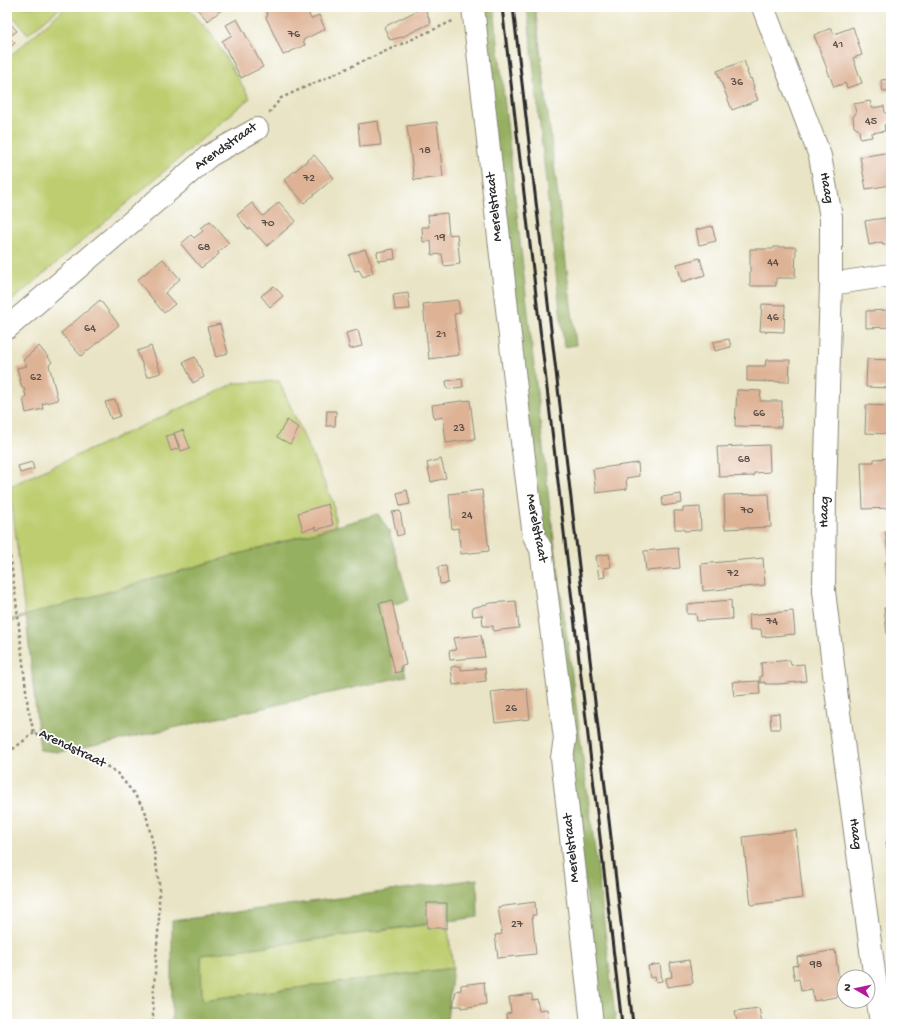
<svg xmlns="http://www.w3.org/2000/svg" width="898" height="1031" font-family="'Gochi Hand',sans-serif">
<style>
.green{fill:#bdcd70;stroke:#747c4e}
.forest{fill:#96b062;stroke:#606e46}
.building{fill:#deb395}
.lines{fill:none;stroke-linecap:round;stroke-linejoin:round}
.minor-casing{stroke:#8a8878;stroke-width:24}
.path{stroke:#8a8878;stroke-width:2.5;stroke-dasharray:3 3;stroke-linecap:butt}
.minor{stroke:#fff;stroke-width:22}
.rail{stroke:#2b2b2b;stroke-width:3}
.labels{text-anchor:middle;dominant-baseline:central;stroke-width:3.5;stroke-linejoin:round;paint-order:stroke}
.number-label{font-size:12px;fill:#584d46}
.street-label{font-size:14px;fill:#2b2b2b;stroke:#fff}
</style>
<rect width="100%" height="100%" fill="#fff"/>
<filter id="ink" filterUnits="userSpaceOnUse"><feTurbulence type="fractalNoise" baseFrequency=".025" numOctaves="2"/><feDisplacementMap in="SourceGraphic" scale="8" xChannelSelector="R" yChannelSelector="G"/><feConvolveMatrix kernelMatrix="1 2 1 2 8 2 1 2 1" color-interpolation-filters="sRGB"/></filter>
<filter id="wash" filterUnits="userSpaceOnUse"><feTurbulence type="fractalNoise" baseFrequency=".012" numOctaves="4" result="noise"/><feDisplacementMap in="SourceGraphic" scale="16" xChannelSelector="R" yChannelSelector="G"/><feGaussianBlur stdDeviation="0.9" result="paint"/><feColorMatrix in="noise" values="0 0 0 0 0 0 0 0 0 0 0 0 0 0 0 0 0 1.4 0 .05"/><feComposite in="paint" operator="in"/></filter>
<g filter="url(#wash)">
<rect width="100%" height="100%" fill="#e9e4c5"/>
<path class="green" d="M7 7H61L28 34 7 9Z
M66 7H187L212 35 250 98 7 305V59Z
M279 381 333 502 336 526 25 616 10 486 236 383Z
M447 922 453 968 202 1000 201 955Z"/>
<path class="forest" d="M480 7H494L549 501 598 873 616 1024H602L571 764 546 531 538 508Z
M527 7H535L576 345 564 347Z
M378 514 389 531 409 600 391 605 406 676 93 746 59 752 40 750 26 617 7 623V600L10 620Z
M477 879 478 917 201 955 202 1000 453 968 447 1020 415 1024H172V921Z"/>
<g id="blocks">
<path class="building" d="M195 7H225L208 21Z
M264 7H306L311 19 319 15 325 29 303 40 305 45 283 55 266 17 268 16Z
M424 7 431 23 402 37 390 40 384 27Z
M237 19 263 67 241 78 222 41 232 35 226 25Z
M7 20 17 31 9 37 15 43 7 50Z
M853 27 862 55 853 58 862 83 847 88 845 83 834 87 814 35 831 28 834 34Z
M744 61 748 71 747 72 750 79 751 78 754 87 753 88 758 100 732 110 717 71Z
M891 79V91L883 92 881 80Z
M870 101 872 108 884 106 885 113 891 117V119L887 124 884 125 885 131 871 133 872 137 860 139 859 130 854 127 853 117 856 113 854 104Z
M378 121 381 145 360 147 358 124Z
M437 122 443 177 414 180 407 126Z
M891 152V185L866 189 860 157Z
M314 155 334 178 304 203 284 180Z
M279 202 296 221 267 246 250 228 248 229 237 215 252 203 263 216Z
M447 213 449 235 457 234 460 264 444 266 442 254 432 255 431 241 423 242 422 227H429L428 215Z
M891 217V244L883 245 882 242 869 245 865 221Z
M210 221 229 243 218 252 219 254 201 268 181 244 191 235 194 238 203 231 201 228Z
M712 226 716 241 699 245 696 230Z
M774 247H796L795 278H776V286H750V249H773Z
M365 249 372 265 371 266 373 273 363 277 359 270 355 271 349 255Z
M394 249 395 259 378 261 377 252Z
M700 258 705 275 682 282 677 264Z
M163 259 180 279 165 293 175 304 164 313 137 280Z
M274 286 283 296 270 307 261 296Z
M408 293 410 309 395 310 393 295Z
M100 300 119 325 81 356 61 333Z
M458 300 460 313 454 314 459 355 429 359 423 304Z
M762 304 785 305 784 332 760 331Z
M891 310V327L866 328V311Z
M220 324 228 353 216 357 207 327Z
M358 330 362 346 350 349 346 333Z
M729 339 731 347 715 351 713 342Z
M39 346 52 362 49 365 58 400 42 404 43 409 26 413 23 398 26 397 24 388H22L17 368 27 366 23 360Z
M151 346 161 373 147 377 137 351Z
M195 357 204 377 193 383 183 362Z
M867 359 891 360V388L866 387Z
M766 360H790L789 382 747 381V366H765Z
M462 379 463 387 447 389 446 381Z
M737 390 761 391 760 401H782L781 427 735 426Z
M115 400 120 416 111 419 105 402Z
M470 400 475 439 446 443 443 417 434 419 432 405Z
M866 405 891 406V434L865 433Z
M327 411H336L335 426H326Z
M287 420 299 428 290 444 277 437Z
M183 430 190 448 181 451 174 433Z
M174 434 179 448 171 451 166 436Z
M769 445 770 472 754 473V476L719 477 717 447Z
M891 458V508L863 509 861 462H874V459Z
M441 459 446 478 431 482 427 463Z
M32 462 34 469 20 473 18 466Z
M638 463 639 476 626 478 627 489 596 493 593 469Z
M407 490 410 504 400 506 397 493Z
M482 490 489 551 461 554 458 528 452 529 449 494Z
M681 494 682 503 663 506 662 497Z
M769 494 771 527 725 529 724 495Z
M328 504 333 525 316 530V527L303 531 298 513Z
M700 507 701 530 684 531V529H675L674 511H683V508Z
M400 511 404 534 397 536 392 512Z
M891 531V577H887L885 562H889L885 532Z
M678 548 680 568 646 571 644 551Z
M609 554 611 567 604 568 605 577 599 578 596 556Z
M763 558 765 585 703 591 701 564Z
M446 566 448 583 440 584 438 567Z
M731 600 732 619 697 621 696 614H687V605L696 603Z
M392 601 406 665 401 666 402 671 395 673 379 603Z
M516 601 519 628 493 631V626H483L482 615 473 616 472 608 491 603Z
M891 607V633L887 634 884 608Z
M793 611 795 634 762 637 761 629 750 630 749 615Z
M481 635 485 657 450 660 449 651 456 650 453 638Z
M790 660 791 665 804 664 806 681 779 684H765V682L760 683V676H762L761 663Z
M461 666V670L485 668 486 681 453 685 451 667Z
M741 681 742 682 759 681 760 694 734 696 732 682Z
M526 688 527 690 530 719 495 723 491 692Z
M779 713 780 729H771L770 714Z
M887 772H891V791L889 792Z
M796 830 803 898 751 905 743 837Z
M886 842H891V849H887Z
M535 902 536 915H532L536 954 498 958 495 935 502 934 498 907Z
M427 903H447V928H427Z
M835 950 841 996 814 1001 812 989 801 991 799 979 795 980 792 966 798 965 797 957Z
M689 960 693 983 667 987 666 978 672 977 670 963Z
M660 964 662 981 656 982 655 977 650 978 648 966Z
M484 982 486 1004 462 1008V1006H453L456 991 461 990V985Z
M532 994V1000L537 999 539 1010 547 1009 549 1024H507L506 1014 511 1013 509 997Z
M759 1008 762 1024H734L737 1023 735 1011Z
M829 1021V1024H814L813 1023Z"/>
</g>
</g>
<g filter="url(#ink)">
<use href="#blocks" fill-opacity="0" stroke="#8a8878" stroke-width="1"/>
<g class="lines">
<defs>
<path id="minor" d="M473 7 522 442 534 536 541 549 565 739 562 758 592 1024
M763 7 820 156 831 217V284L825 494 824 591 837 698 881 1024
M831 284 891 275
M7 328 209 156 257 129"/>
</defs>
<use href="#minor" class="minor-casing"/>
<path class="path" d="M269 113 281 98 455 20
M7 533 16 600 28 708 34 733 69 746 94 758 117 773 132 791 145 810 153 844 159 883V919L153 1000V1024
M7 751 13 749 34 733"/>
<use href="#minor" class="minor"/>
<path class="rail" d="M502 7 622 1024
M513 7 633 1024"/>
</g>
</g>
<g class="labels">
<g class="number-label">
<text x="294" y="35">76</text>
<text x="838" y="45">41</text>
<text x="737" y="83">36</text>
<text x="871" y="122">45</text>
<text x="425" y="151">18</text>
<text x="309" y="179">72</text>
<text x="268" y="224">70</text>
<text x="440" y="238">19</text>
<text x="204" y="248">68</text>
<text x="773" y="263">44</text>
<text x="773" y="318">46</text>
<text x="90" y="329">64</text>
<text x="441" y="335">21</text>
<text x="36" y="378">62</text>
<text x="759" y="414">66</text>
<text x="459" y="429">23</text>
<text x="744" y="460">68</text>
<text x="747" y="511">70</text>
<text x="467" y="516">24</text>
<text x="733" y="574">72</text>
<text x="772" y="622">74</text>
<text x="511" y="709">26</text>
<text x="517" y="925">27</text>
<text x="816" y="965">98</text>
</g>
<g class="street-label">
<text transform="translate(226 147) rotate(-35)">Arendstraat</text>
<text transform="translate(826 188) rotate(80)">Haag</text>
<text transform="translate(495 207) rotate(-96)">Merelstraat</text>
<text transform="translate(825 512) rotate(-89)">Haag</text>
<text transform="translate(536 528) rotate(79)">Merelstraat</text>
<text transform="translate(72 749) rotate(26)">Arendstraat</text>
<text transform="translate(855 834) rotate(82)">Haag</text>
<text transform="translate(572 848) rotate(-96)">Merelstraat</text>
</g>
</g>
<rect width="898" height="1031" fill="none" stroke="#fff" stroke-width="24"/>
<g transform="translate(856 989) rotate(279)"><circle r="19" fill="#ffffff" stroke="#aaaaaa"/>
<path d="M0-3L7 15L0 10L-7 15Z" fill="#b5179e"/>
<text y="-6" font-size="11" font-weight="bold" text-anchor="middle" fill="#2b2b2b">N</text>
</g>
</svg>
